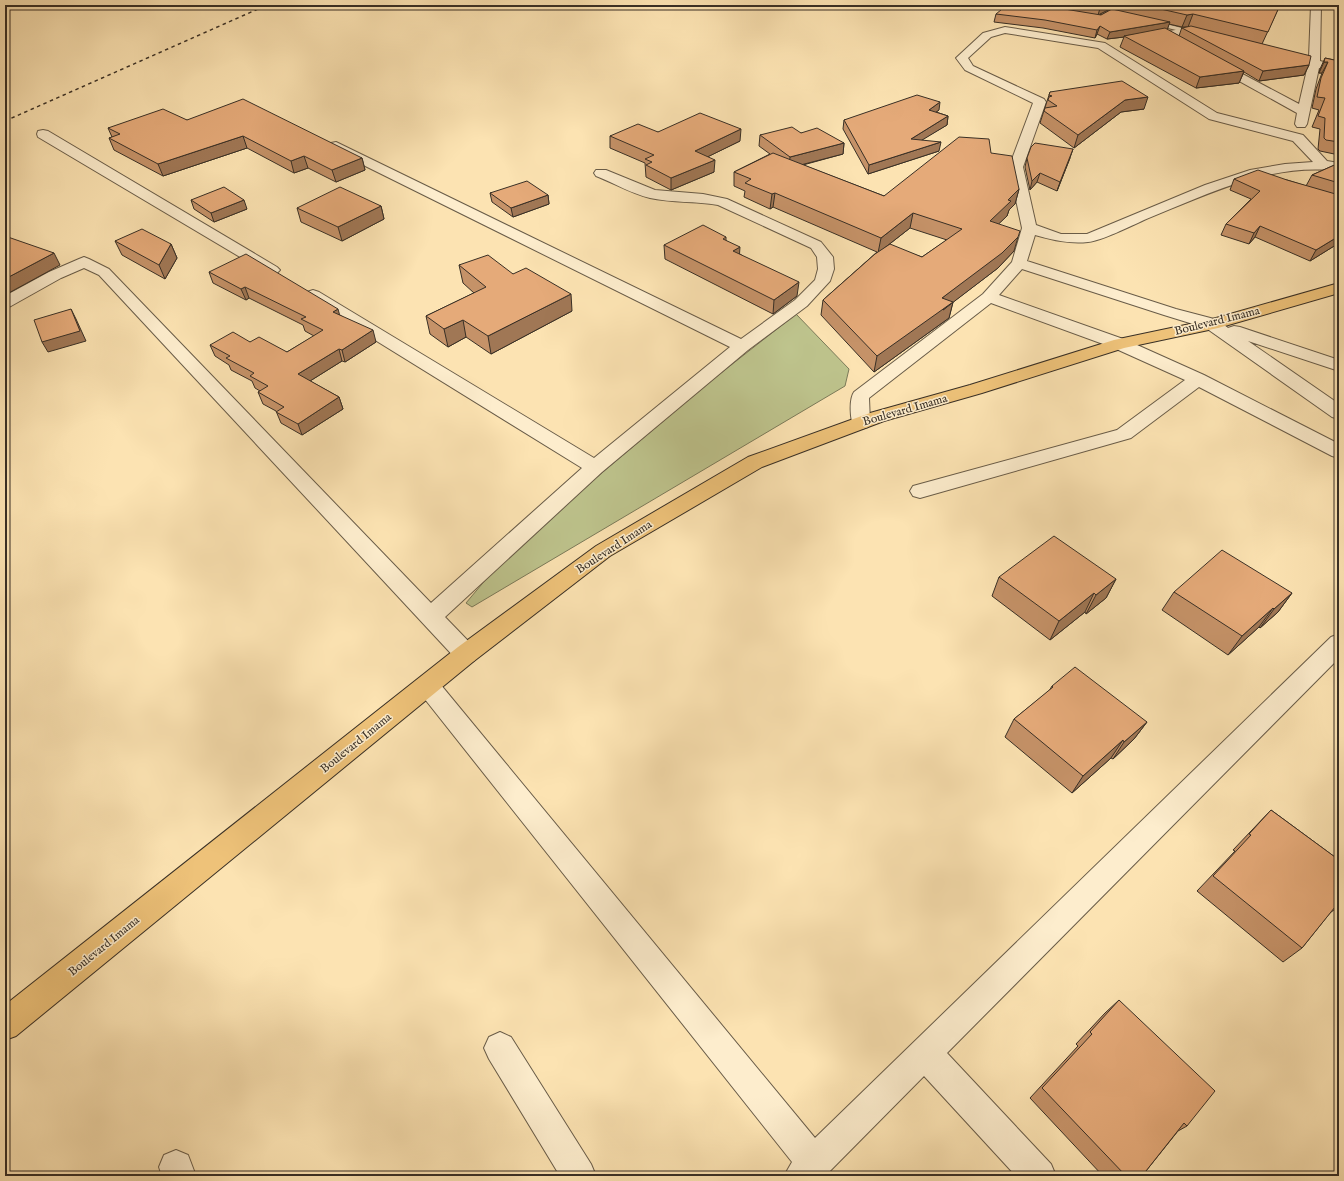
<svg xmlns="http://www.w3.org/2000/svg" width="1344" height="1181" font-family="'IM FELL English',serif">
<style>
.green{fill:#bec48d;stroke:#7b7a59}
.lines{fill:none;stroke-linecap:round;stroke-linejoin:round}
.lane-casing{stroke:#695c48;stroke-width:2}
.street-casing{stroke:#695c48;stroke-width:2}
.primary-casing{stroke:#382f25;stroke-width:2}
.lane{fill:#fdedcd;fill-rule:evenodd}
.street{fill:#fdedcd;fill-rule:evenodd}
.primary{fill:#eec279;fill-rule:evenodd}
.rail{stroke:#382f25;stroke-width:1.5;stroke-dasharray:3.5 3.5;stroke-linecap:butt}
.wall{fill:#c59268;stroke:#382f25;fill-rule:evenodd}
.shaded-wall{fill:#a07755;stroke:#382f25}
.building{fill:#e5aa79;stroke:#382f25}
.labels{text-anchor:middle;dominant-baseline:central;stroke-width:3;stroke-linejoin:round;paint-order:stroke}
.street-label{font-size:12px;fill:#382f25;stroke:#fdedcd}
</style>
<rect width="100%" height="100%" fill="#fce3b2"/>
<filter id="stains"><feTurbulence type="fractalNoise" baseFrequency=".005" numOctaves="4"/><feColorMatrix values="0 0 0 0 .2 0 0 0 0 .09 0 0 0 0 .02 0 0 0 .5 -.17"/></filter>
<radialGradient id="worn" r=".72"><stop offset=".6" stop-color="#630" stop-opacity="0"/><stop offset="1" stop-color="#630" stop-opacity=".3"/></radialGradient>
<path class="green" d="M796 314 849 369 845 386 472 607 466 603 487 578 597 477 712 380Z"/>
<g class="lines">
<defs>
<path id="lane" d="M1150 20 1190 30 1191 31 1188 33 1148 23V21Z"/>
<path id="street" d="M1311 5H1321L1320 61 1339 66V72L1319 68 1307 124 1305 127H1297L1295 124 1297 113 1212 66 1210 64 1212 62H1220L1299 104 1308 65 1276 57 1274 55 1280 52 1309 58Z
M1005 27 1105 43 1217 113 1303 135 1327 161 1339 163V171C1270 162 1206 195 1144 220 1131 226 1101 241 1088 242 1069 244 1053 240 1035 235L1027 261 1176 309 1218 320 1228 328 1234 326 1240 327 1339 360V371L1248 341 1339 404V419L1332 417 1206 328 1164 315 1022 269 999 295 1126 340 1204 375 1339 444V458L1332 456 1199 387 1131 438 920 498 913 496 910 491 913 486 1117 430 1185 380 1114 348 991 303 869 398 870 423 868 427 861 429 854 427C850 420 849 399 854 392L983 294 1012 262 1022 228 1009 167 1033 103 965 70 956 58 983 33ZM1005 33 1098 48 1209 119 1293 141 1313 162 1285 164 1250 170 1205 185 1087 234H1061L1036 225 1023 167 1046 102 1044 99 973 66 968 58 991 37Z
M1188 28 1214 34 1215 36 1210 39 1188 34 1144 41 1139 38 1144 35Z
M43 130 48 131 277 267 280 270 277 273 272 275 267 273 38 137 37 134 38 131Z
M336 142 741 339 795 300 815 280 818 269 817 257 811 248 718 205C695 201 673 203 650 198 632 194 614 183 596 176L594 173 596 170H606L655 190 703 194 727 199 821 242 833 257 834 269 830 281 807 306 748 350 602 472 445 617 474 647 478 654 474 661 466 663 458 661 99 275 84 268 61 278 11 306 5 308V296L49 272 79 259 84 257 89 259 109 269 431 603 582 468 307 298 305 295 307 292 313 290 319 292 594 458 730 347 331 149 330 146 331 143Z
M1339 634V658L947 1053 1051 1164 1056 1176H1016L924 1076 825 1176H784L792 1162 420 693 416 686 420 679 428 676 436 679 815 1138 1331 637Z
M500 1032 511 1037 591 1164 596 1176H560L489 1059 484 1048 489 1037Z
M176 1150 188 1155 196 1176H162L159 1167 164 1155Z"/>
<path id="primary" d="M1339 283V293L1218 328 1124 348 982 393 884 421 762 467 610 556 474 661 16 1036 5 1040V1005L458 647 596 546 748 457 870 413 970 385 1114 340 1209 320Z"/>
</defs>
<use href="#lane" class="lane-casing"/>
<use href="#street" class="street-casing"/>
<use href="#primary" class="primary-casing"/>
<use href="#lane" class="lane"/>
<use href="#street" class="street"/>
<use href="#primary" class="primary"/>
<path class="rail" d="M5 121 267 5"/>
</g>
<path class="wall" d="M1035 5V7L1045 6V5H1280L1262 44 1309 65 1304 75 1259 81 1244 72 1239 83 1196 88 1120 47 1124 37 1107 39 1097 34 1095 38 1043 28 994 22 996 14ZM1108 10H1110L1101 15 1100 14ZM1169 24 1182 27 1179 36 1167 30Z
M1325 58 1339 61V155L1320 151 1318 149 1320 129 1312 127 1319 110 1312 108 1316 89 1322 73H1319L1320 69Z
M1050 92 1144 109 1121 112 1074 148 1040 123Z
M939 110 936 112 948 116 947 125 921 140 939 151 868 174 843 129 844 120Z
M187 120 362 158 365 170 336 182 308 168 294 173 247 148 163 176 114 150 109 138 112 137 108 128Z
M658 132 740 141 707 157 714 172 671 190 646 177 645 163 610 148V136Z
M801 133 844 143 843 154 803 165 884 196 991 153 1019 189 1015 204 1009 210 1007 216 998 224 1014 251 998 268 953 302 949 318 874 372 821 315 823 300 877 252 773 207 770 209 744 197 745 191 734 186V172L770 154 759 146 760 135ZM910 228 947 240 922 257 887 246Z
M1027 158H1070L1057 191 1037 182 1030 190 1025 167Z
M1339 163V243L1310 261 1255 237 1249 244 1221 235 1226 224 1251 199 1230 190 1234 179 1287 180 1306 186 1312 175Z
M490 193 548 195 549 204 513 217 492 202Z
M191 200 247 209 214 222 194 209Z
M381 206 384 219 342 241 301 222 297 208Z
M726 237V240L740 254 797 296 773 314 665 259 664 245Z
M115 241 171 244 177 258 165 279 122 255Z
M459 265 513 274 572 311 491 354 466 337 448 347 430 334 426 316 474 293 463 283Z
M209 272 340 315 376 342 345 362 342 361 310 381 339 397 343 409 302 435 281 423 276 411 263 404 258 392 260 391 255 388 252 381 231 370 229 365 215 356 210 345 250 342 287 352 314 336 305 331 303 325 249 298 246 300 213 283Z
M999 577 1116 579 1106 598 1086 614 1085 612 1050 640 992 596Z
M1174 592 1292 593 1278 612 1260 628 1259 627 1228 655 1162 610Z
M1052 686 1147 722 1134 739 1113 759 1111 758 1072 793 1005 737 1014 719 1049 691Z
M1271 810 1339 860V906L1330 913 1302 948 1283 962 1197 891 1235 851 1233 850Z
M1119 1000 1187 1126 1178 1131 1142 1176H1103L1030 1098 1078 1046 1076 1044 1105 1013Z"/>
<path class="shaded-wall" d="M1101 5H1110L1108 10 1098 15Z
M1193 14 1188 27H1182L1187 15Z
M1170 22 1167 30 1124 36V37L1107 39 1110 32Z
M1100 26 1097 34 1095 38 1097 30Z
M1324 62H1328L1322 73H1319Z
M1309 65 1304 75 1259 81 1263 71Z
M1244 71 1239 83 1196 88 1200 77Z
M1148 97 1144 109 1121 112 1074 148 1078 135 1125 100Z
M940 102 939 110 928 118 929 110Z
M948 116 947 125 909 148 911 139Z
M741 129 740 141 695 163V151Z
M243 136 247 148 163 176 158 164Z
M941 142 939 151 868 174 869 165Z
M844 143 843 154 789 168 790 157Z
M1073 149 1070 158 1057 191 1060 182Z
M304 156 308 168 294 173 291 161Z
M362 158 365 170 336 182 332 170Z
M715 160 714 172 671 190V178Z
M1040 173 1037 182 1030 190 1032 181Z
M1019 189 1015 204 1009 210 1007 216 986 236 990 221 1008 200Z
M775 193 773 207 770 209 772 194Z
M548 195 549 204 513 217 511 208Z
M244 200 247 209 214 222 211 213Z
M381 206 384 219 342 241 338 227Z
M913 213 910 228 878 253 881 238Z
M1260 226 1255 237 1249 244 1254 233Z
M1339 236V243L1310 261 1316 250Z
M1018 237 1014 251 998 268 943 310 953 302 949 318 874 372 877 356 942 298Z
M171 244 177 258 165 279 159 265Z
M740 247 739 261 733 251Z
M54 253 60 265 5 295V279Z
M799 282 797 296 773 314 774 300Z
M245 287 249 298 246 300 241 289Z
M571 294 572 311 491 354 488 336Z
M71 309 76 319 86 341 48 352 42 342Z
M338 309 341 320 333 312Z
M463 320 466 337 448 347 444 329Z
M373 330 376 342 345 362 342 350Z
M339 349 342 361 302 386 298 374Z
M339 397 343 409 302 435 298 424Z
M1116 579 1106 598 1086 614 1096 595Z
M1094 593 1085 612 1050 640 1059 621Z
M1292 593 1278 612 1260 628 1274 609Z
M1273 608 1259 627 1228 655 1242 636Z
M1147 722 1134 739 1113 759 1124 742Z
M1123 740 1111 758 1072 793 1083 776Z"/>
<path class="building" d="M1007 5H1035L1033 8 1038 5H1040L1101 15 1112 9 1170 22 1110 32 1100 26 1097 30 1045 20 996 14Z
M1143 5H1280L1268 32 1193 14 1187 15Z
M1191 26 1311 56 1309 65 1263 71 1182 28Z
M1165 28 1244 71 1200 77 1124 36Z
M1325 58 1339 61V142L1326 140 1324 138 1325 118 1318 116 1325 98 1317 97 1321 78 1328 62H1324Z
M1122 81 1148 97 1125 100 1078 135 1044 111 1045 108 1057 106 1048 100 1049 97 1052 96 1049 95 1050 92Z
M917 95 940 102 929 110 948 116 911 139 941 142 869 165 844 120Z
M243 99 362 158 332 170 304 156 291 161 243 136 158 164 109 138 120 134 108 128 163 109 187 120Z
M700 113 741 129 695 151 715 160 671 178 646 165 652 162 645 159 654 155 610 136 638 124 658 132Z
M792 127 801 133 817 128 844 143 790 157 760 135Z
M959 137 989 139 991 153 1012 156 1019 189 1008 200 1011 201 990 221 1020 231 1018 237 1002 253 942 298 953 302 877 356 823 300 875 254 890 244 922 257 962 229 913 213 881 238 775 193 772 194 745 183 751 179 734 172 773 153 884 196Z
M1035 143 1073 149 1060 182 1040 173 1032 181 1027 158 1031 147Z
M1339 163V183L1312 175Z
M1258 170 1287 180 1339 195V236L1316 250 1260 226 1254 233 1226 224 1260 191 1234 179Z
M527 181 548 195 511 208 490 193Z
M224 187 244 200 211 213 191 200Z
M340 187 381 206 338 227 297 208Z
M703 225 726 237 723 239 740 247 733 251 799 282 774 300 664 245Z
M142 229 171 244 159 265 115 241Z
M5 236 54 253 5 279Z
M246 254 338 309 333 312 373 330 342 350 339 349 298 374 339 397 298 424 276 412 284 407 258 392 268 386 250 376 254 373 226 358 230 356 210 345 233 332 250 342 259 337 287 352 323 330 301 319 306 317 245 287 241 289 209 272Z
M488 255 513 274 526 268 571 294 488 336 463 320 444 329 426 316 486 287 459 265Z
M71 309 80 331 42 342 34 320Z
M1054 536 1116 579 1096 595 1094 593 1059 621 999 577Z
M1222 550 1292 593 1274 609 1273 608 1242 636 1174 592Z
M1075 667 1147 722 1124 742 1123 740 1083 776 1014 719 1053 687 1052 686Z
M1271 810 1339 860V902L1302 948 1213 876 1251 835 1249 834Z
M1119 1000 1215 1091 1187 1126 1184 1123 1142 1176H1126L1042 1088 1092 1034 1090 1032Z"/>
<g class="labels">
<g class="street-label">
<text transform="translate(1217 321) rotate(-14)">Boulevard Imama</text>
<text transform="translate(905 410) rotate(-16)">Boulevard Imama</text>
<text transform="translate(614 547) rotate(-33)">Boulevard Imama</text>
<text transform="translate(356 743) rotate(-39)">Boulevard Imama</text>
<text transform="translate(104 946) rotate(-39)">Boulevard Imama</text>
</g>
</g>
<rect width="1344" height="1181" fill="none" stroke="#fce3b2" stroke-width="20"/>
<rect x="6" y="6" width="1332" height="1169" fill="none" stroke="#382f25" stroke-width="2"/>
<rect x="10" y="10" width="1324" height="1161" fill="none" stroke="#382f25"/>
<rect width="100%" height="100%" filter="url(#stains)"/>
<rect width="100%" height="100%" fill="url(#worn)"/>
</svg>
